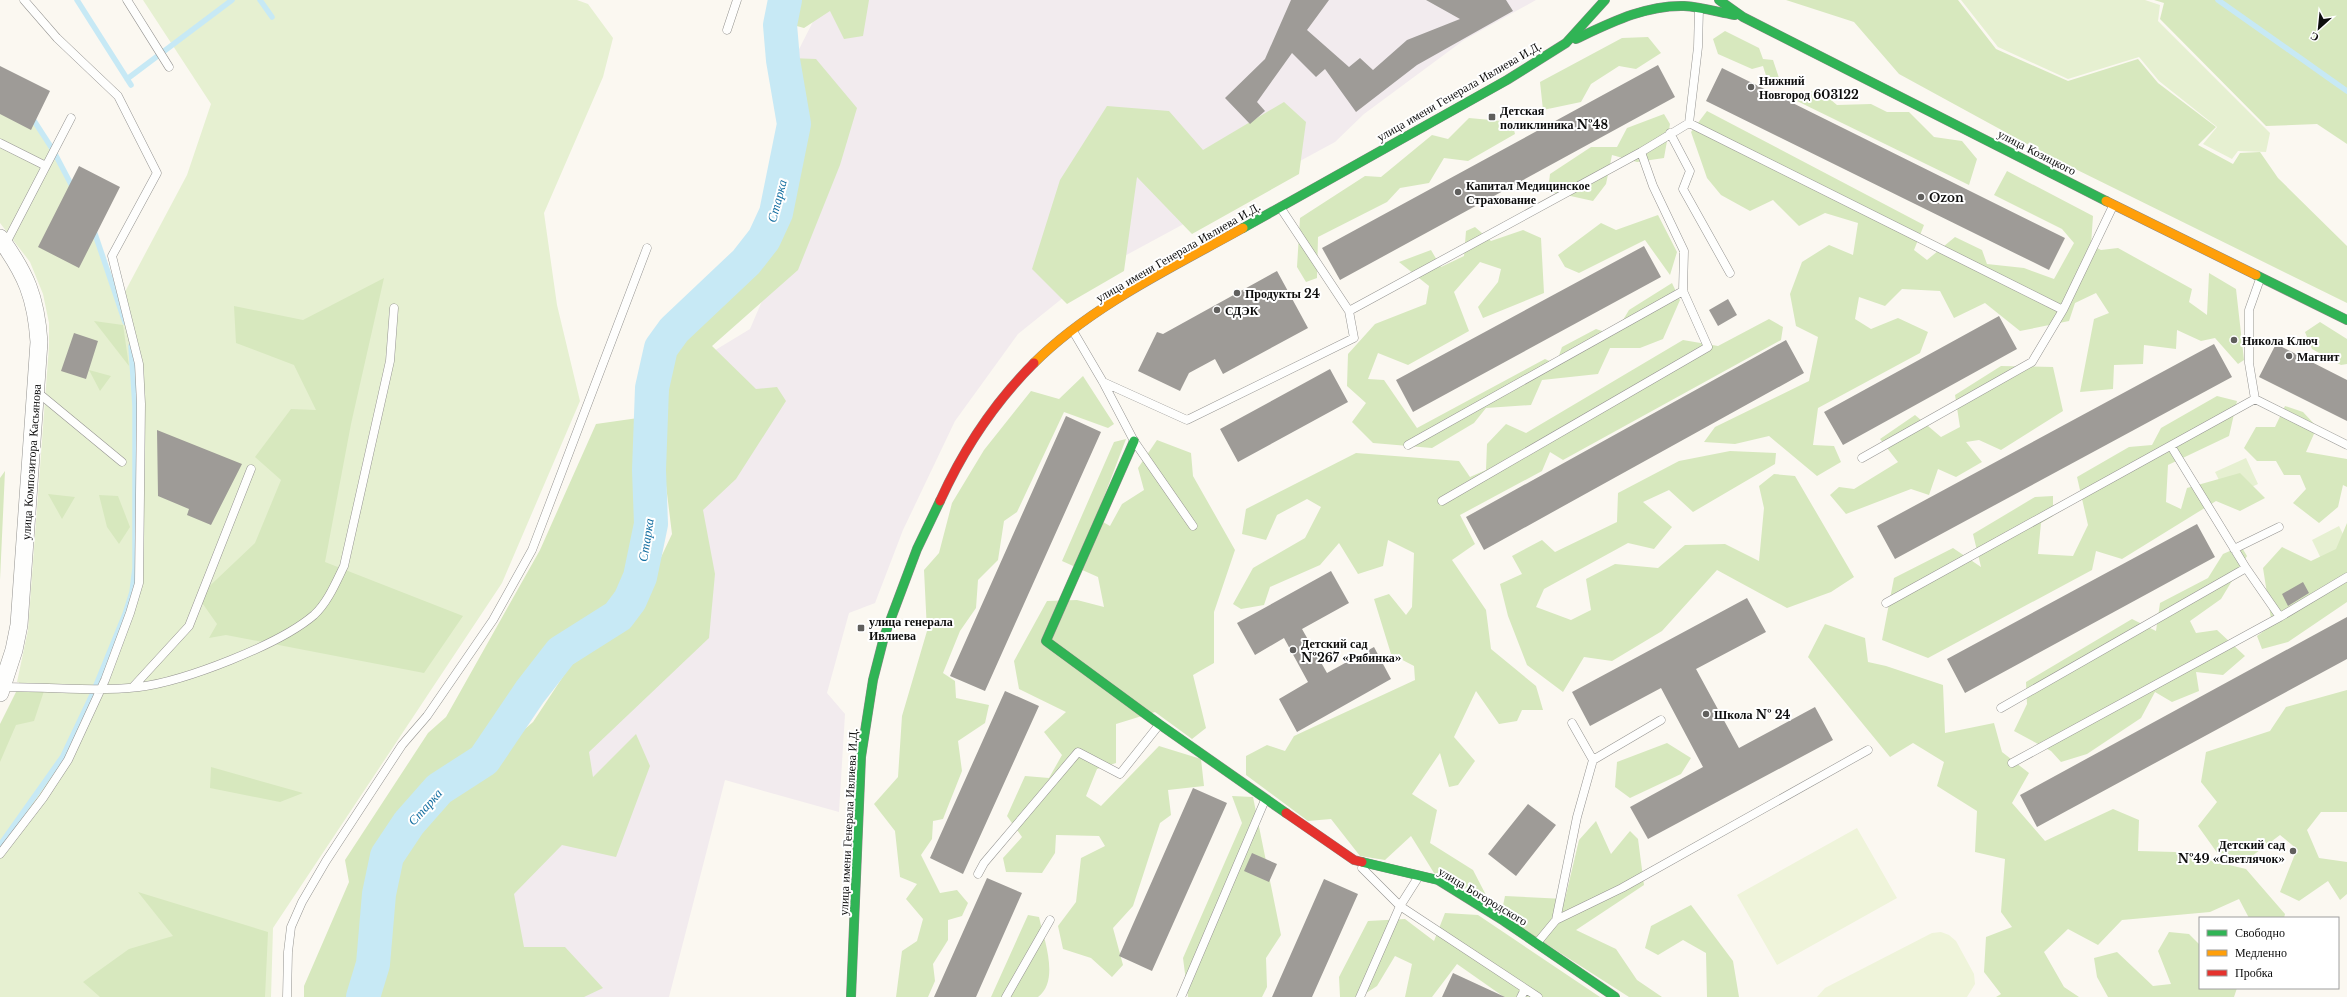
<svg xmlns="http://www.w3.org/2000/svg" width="2347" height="997" font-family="'Libre Baskerville',serif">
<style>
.industrial{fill:#f2ebee}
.green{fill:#e6f0d1}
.forest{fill:#d7e8be}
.pitch{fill:#eff4da}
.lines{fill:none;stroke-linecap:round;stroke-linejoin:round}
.stream{stroke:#c7e9f5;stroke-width:5.5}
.river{stroke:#c7e9f5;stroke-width:34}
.building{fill:#9e9b97}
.lane-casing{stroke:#949390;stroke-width:9}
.street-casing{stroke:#949390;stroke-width:18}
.fast-casing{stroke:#8b8986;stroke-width:10}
.slow-casing{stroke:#8b8986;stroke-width:10}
.jam-casing{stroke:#8b8986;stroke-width:10}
.lane{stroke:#fefefd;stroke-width:8}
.street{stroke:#fefefd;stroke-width:17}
.fast{stroke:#30b455;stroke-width:9}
.slow{stroke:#ff9f0a;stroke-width:9}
.jam{stroke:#e5322d;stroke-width:9}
.poi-dot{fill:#605f5d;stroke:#fff;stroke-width:1.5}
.labels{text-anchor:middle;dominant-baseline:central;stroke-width:4;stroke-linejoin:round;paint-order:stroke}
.poi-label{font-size:12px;font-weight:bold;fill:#0d0d0d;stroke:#fff;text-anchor:start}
.street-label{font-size:12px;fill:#0d0d0d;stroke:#fff}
.water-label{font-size:13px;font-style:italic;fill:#146fa1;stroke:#fff}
</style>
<rect width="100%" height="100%" fill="#fbf8f1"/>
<path class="industrial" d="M824 0H1536L1464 40 1364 114 1335 142 1095 272 1018 334 955 421 903 530 875 603 849 613 827 693 845 714 839 812 725 780 669 997H452L682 555 689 366 750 329 813 182 793 61Z"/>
<path class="green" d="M143 0H577L588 4 613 38 603 77 544 213 557 305 580 401 502 583 273 928 271 997H0V736L13 712 19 682H17L28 630 49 346V323L43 294 30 262 0 223V69L53 150 96 233 119 303 187 175 211 104Z
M1961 0H2145L2160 5 2158 21 2270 133 2266 152 2238 151 2232 159 2203 144 2217 127 2159 81 2139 57 2068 79 1998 47Z
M2246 458 2258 484 2228 498 2215 472Z
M2339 526 2347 542 2327 571 2312 540Z"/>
<path class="forest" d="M791 0H869L863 36 844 39 830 11 804 28 793 25Z
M1786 0H1958L1996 49 2068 81 2138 59 2158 83 2216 127 2198 145 2233 164 2240 153 2260 152 2278 178 2347 246V303L2053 158 1899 74 1854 22Z
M2154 0H2347V144L2317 124 2266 126 2160 19 2164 3Z
M1725 31 1759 48 1763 59 1773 60 1779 78 1768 82 1763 66 1752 69 1718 54 1713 39Z
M1648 37 1661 53 1636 69 1619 66 1591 84 1581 102 1543 110 1540 82 1622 38Z
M790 58 816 59 857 108 840 165 798 270 712 346 756 389 777 387 786 401 736 479 703 510 715 574 709 638 589 752 593 777 636 734 650 766 616 857 562 845 514 894 524 947H565L603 988 584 997H304V986L349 882 345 860 428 733 446 717 540 550 596 424 638 418 644 525 622 599 560 643 476 757 432 784 383 850 377 882 391 876 404 844 458 787 533 722 570 666 628 627 672 534 663 461 670 369 686 331 760 270 784 216 799 144Z
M1819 90 1837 105 1871 104 1887 112H1909L1934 137 1962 141 1977 159 1969 185 1797 101 1799 93Z
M1284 102 1306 122 1299 174 1192 234 1137 177 1124 271 1067 304 1032 269 1060 180 1107 106 1169 111 1203 150Z
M1707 111 1924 225 1914 250 1927 260 1955 237 1982 250 1987 264 2024 268 2054 279 2074 243 2062 229 1994 195 2007 171 2093 216 2091 245 2101 250 2118 248 2192 289 2189 302 2207 315 2209 273 2236 289 2244 360 2238 364 2215 338 2201 341 2177 330 2176 349 2144 345 2143 364 2114 365 2113 389 2080 392 2094 319 2109 313 2096 293 2075 303 2069 321 2020 331 1985 303 1954 318 1940 291 1902 289 1885 306 1859 297 1855 319 1871 329 1898 318 1928 332 1920 353 1818 408 1813 445 1834 446 1841 462 1817 476 1769 436 1735 444 1704 442 1715 427 1809 381 1818 337 1796 326 1790 294 1802 262 1829 245 1853 255 1858 223 1825 213 1799 226 1773 200 1750 211 1721 195 1707 178 1691 132Z
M1664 114 1670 124 1664 158 1637 162 1612 155 1606 184 1593 201 1548 191 1550 174 1591 147H1617L1627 128Z
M1469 118 1512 122 1515 134 1468 161 1444 158 1429 183 1400 188 1387 202 1318 237 1317 278 1306 282 1297 267 1300 218 1365 176 1381 177 1432 135 1448 139Z
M1658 215 1677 252 1670 275 1645 240 1579 273 1565 267 1558 255 1601 223 1616 230Z
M1475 227 1491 241 1523 230 1541 238 1544 293 1483 318 1478 307 1498 282 1501 269 1480 262 1454 292 1469 331 1408 365 1378 353 1368 379 1384 380 1417 428 1545 359 1556 364 1562 347 1596 329 1614 335 1629 310 1672 283 1680 300 1663 339 1640 348H1610L1598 374 1542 380 1531 405 1486 408 1474 423 1432 448 1373 443 1352 422 1366 403 1347 386 1348 354 1375 324 1426 304 1429 286 1399 262 1431 250 1441 267 1464 256 1466 231Z
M384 278 351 424 325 562 463 616 424 673 226 635 209 638 217 624 198 597 255 543 281 480 255 457 291 409 316 410 294 365 236 343 234 306 303 320Z
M1769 319 1783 327 1781 340 1563 460 1550 452 1542 471 1460 515 1475 544 1452 560 1486 610 1491 649 1536 686 1543 710H1522L1517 721 1499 724 1476 691 1454 737 1475 761 1458 785 1449 787 1440 753 1412 794 1437 810 1430 843 1473 870 1487 897 1476 896 1434 873 1411 836 1385 860 1360 856 1331 819 1308 821 1246 775V756L1267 745 1285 751 1294 736 1415 680 1414 666 1391 654 1374 599 1389 594 1406 615 1412 607 1414 553 1388 540 1383 566 1358 574 1339 543 1320 565 1270 587 1264 605 1241 609 1233 604 1253 568 1305 538 1321 507 1307 499 1277 515 1266 540 1242 534 1246 509 1356 453 1459 461 1470 477 1486 470 1487 444 1506 424 1526 433 1683 340 1718 346Z
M94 321 123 325 129 366Z
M2320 322 2347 339V364L2341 365 2312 349 2305 332Z
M2001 366 2053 367 2063 411 2001 450 1979 440 1966 442 1982 462 1956 477 1938 469 1929 495 1911 489 1846 514 1830 495 1839 487 1854 489 1898 462 1880 439 1915 415 1941 437 1960 427 1955 395Z
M89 370 111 376 100 391Z
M1083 376 1114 424 1108 428 1064 412 1017 512 1004 521 998 560 978 580 976 608 960 631 943 673 955 681 956 698 989 705 985 723 958 741 962 771 943 819 933 821 932 839 921 855 940 893 957 890 968 903 962 916 948 920V940L933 964 935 981 928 997H896L902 951 917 941 923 919 906 899 917 884 900 877 895 831 874 804 898 777 902 716 927 631 924 570 939 553 952 503 984 450 1031 391 1059 399Z
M2217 396 2237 401 2229 436 2168 465 2166 502 2181 509 2187 488 2240 473 2265 498 2240 511 2216 501 2122 559 2096 551 2092 570 1928 658 1882 640 1894 578 1953 548 1981 567 1973 534 2035 497 2053 496V516L2041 523 2038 554 2073 556 2088 525 2077 477 2129 447 2152 445 2161 428Z
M2285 406 2303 412 2317 427 2306 452 2347 459V487L2343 485 2338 507 2319 523 2293 503 2306 489 2300 475H2284L2276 461H2257L2244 448 2256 427H2275Z
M1126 439 1096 518 1110 526 1122 504 1144 490 1138 468 1157 440 1191 453 1193 476 1235 550 1214 612V663L1193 675 1206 728 1192 739 1155 712 1116 724V763L1097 769 1086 796 1101 806 1159 746 1201 759 1204 786 1168 790 1171 815 1160 823 1133 906 1113 928 1123 965 1112 977 1091 958 1063 949 1058 926 1076 902 1081 858 1105 846 1099 836 1056 835 1055 853 1042 873 1006 872 1003 858 1022 837 1007 816 1025 776 1049 778 1062 755 1044 732 1066 712 1019 689 1014 661 1047 601 1077 600 1104 607 1098 577 1062 561 1114 442Z
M1730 451 1776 453 1775 464 1693 512 1669 490 1643 502 1672 527 1654 549 1628 543 1544 589 1536 607 1571 620 1591 610 1586 579 1615 564 1658 568 1685 545 1725 544 1759 561 1764 508 1759 486 1774 474 1795 476 1854 577 1831 592 1787 608 1717 570 1662 631 1612 661 1584 657 1563 692 1527 665 1508 616 1500 584 1522 574 1512 556 1542 540 1555 552 1617 522 1618 493 1679 461Z
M5 471 0 580V478Z
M48 494 75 497 62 519Z
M99 495 118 496 130 527 119 544 107 527Z
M2347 523V602L2288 642 2262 649 2257 636 2272 625 2263 568 2282 547 2311 561 2336 549Z
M2241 546 2247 556 2221 599 2190 621 2196 633 2217 630 2245 656 2223 675 2196 672 2199 691 2172 702 2155 692 2141 718 2087 754 2061 762 2051 751 2014 731 2027 704 2026 682 2132 619 2156 631 2160 603 2208 578 2223 554Z
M1825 624 1865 638 1868 662 1886 666 1943 685 1945 733 1994 723 2002 752 2029 773 2012 803 2045 841 2113 809 2139 820 2138 851 2175 852 2246 869 2285 914 2284 918H2249L2239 899 2210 912 2122 920 2098 945 2068 929 2044 952 2064 987 2079 997H1996L2001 994 1984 972 1986 937 2012 927 2001 912 2005 859 1975 852 1977 811 1937 786 1944 762 1913 743 1890 757 1808 657Z
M17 690 44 691 34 721 16 725 0 762V724Z
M2347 690V812H2321L2307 830 2319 858 2347 862V894L2340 900 2328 881 2299 901 2280 892 2297 849 2280 835 2252 856 2218 854 2198 826 2217 802 2201 782 2206 752 2270 731 2286 707Z
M1667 743 1691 758 1681 774 1630 798 1615 787 1617 762Z
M211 767 303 793 280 802 210 788Z
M1232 796 1253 797 1281 935 1266 958 1267 987 1262 997H1188L1183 958 1242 823Z
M1596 821 1611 854 1630 831 1638 839 1644 885 1576 930 1616 949 1637 980 1662 997H1629L1501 915 1505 896 1565 899 1579 840Z
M138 892 268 932 265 997H100L83 982 129 949 173 936Z
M1691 905 1733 961 1739 997H1707L1706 953 1683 940 1658 955 1645 948 1651 926Z
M1445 913 1478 915 1600 997H1504L1457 964 1432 997H1405L1412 964 1395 956 1377 986 1360 997H1340L1339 977 1368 921 1405 919 1434 941Z
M1028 915 1039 917C1044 940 1060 980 1038 997H991Z
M2169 932 2189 934 2200 945V988H2237L2234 997H2108L2097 977 2094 958 2117 952 2153 986 2171 984 2158 951Z"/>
<path class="pitch" d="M1857 828 1897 898 1777 965 1737 895Z
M1941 932 1949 935 1956 941 1974 974 1975 984 1967 997H1817L1825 988 1932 933Z"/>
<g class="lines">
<path class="stream" d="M77 0 131 85
M260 0 272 17
M2218 0 2347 91
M127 79 232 0
M31 116 53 150 74 190
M93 228 125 322
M0 845 63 756 92 695 125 614 132 592 135 568V406L131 346"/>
<path class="river" d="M363 997 373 964 379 894 387 856 409 823 439 789 484 760 530 692 561 652 618 616 630 600 640 577 651 524 649 470 652 388 661 348 674 330 746 262 764 239 776 213 794 124 783 60 780 25 785 0"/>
</g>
<path class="building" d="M1291 0H1329L1307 30 1349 67 1360 58 1373 70 1407 40 1460 19 1426 0H1506L1513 11 1417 65 1356 112 1325 69 1316 77 1292 53 1257 102 1265 111 1250 124 1225 98 1265 59Z
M1658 65 1675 97 1340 280 1322 248Z
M0 66 50 91 31 130 0 114Z
M1722 68 2065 238 2049 270 1706 101Z
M79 166 120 187 79 268 38 247Z
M1644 246 1661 277 1413 412 1396 380Z
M1277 271 1308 328 1223 374 1215 359 1189 373 1180 391 1138 371 1157 332 1163 334Z
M1728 299 1737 315 1718 326 1709 310Z
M1999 316 2017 349 1843 445 1824 412Z
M74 333 98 341 86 379 61 371Z
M1786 340 1804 373 1484 550 1466 517Z
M2214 344 2232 377 1895 559 1877 526Z
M2276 344 2347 380V421L2259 377Z
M1330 369 1348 402 1238 462 1220 429Z
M1066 416 1101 432 985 691 950 676Z
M157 430 242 464 211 525 187 515 189 509 158 496Z
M2197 524 2215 557 1965 693 1947 659Z
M1331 571 1349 603 1302 629 1327 673 1374 647 1391 679 1297 732 1279 699 1308 682 1284 638 1255 655 1237 623Z
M2303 582 2309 593 2288 606 2282 594Z
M1747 598 1766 632 1696 669 1739 748 1815 707 1833 740 1648 839 1630 807 1703 767 1661 688 1590 726 1572 692Z
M2347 617V659L2037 827 2020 795Z
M1005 691 1039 706 963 874 930 858Z
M1193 788 1227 803 1152 971 1119 956Z
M1528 804 1556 825 1516 876 1488 854Z
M1252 853 1277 864 1269 882 1244 871Z
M987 878 1022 893 976 997H934Z
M1324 879 1358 894 1312 997H1272Z
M1453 973 1505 997H1442Z"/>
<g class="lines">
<defs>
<path id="lane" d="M127 0 169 67
M727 30 737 0
M1689 123 2063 310 2113 206
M1670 133 1690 171 1683 189 1730 273
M0 143 46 166
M5 245 71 118
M2260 279 2249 310V363L2255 399 2347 445
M1349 311 1641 152 1689 123 1698 47 1699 9
M1073 331 1103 382 1134 441 1193 526
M1103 382 1187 420 1354 338 1349 311 1280 207
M36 391 122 462
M1408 445 1683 291
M2171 446 2246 568
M1862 458 2032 362 2063 310
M1442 501 1708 347 1683 291 1684 251 1653 186 1641 152
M2234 549 2279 527
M1886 603 2255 399
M3 687C48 687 95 692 139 687 185 681 279 645 314 615 328 602 336 582 344 566L390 361 394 308
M133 687 189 626 251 469
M2001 708 2246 568 2280 617
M1593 760 1661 720
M2012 763 2280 617 2347 577
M0 854 43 798 68 760 105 680 130 613 139 583 141 404 139 364 112 256 157 173 118 96 57 38 24 0
M1362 868 1400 906 1538 997
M978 874 984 863 1078 752 1120 774 1159 725
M1556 920 1577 817 1593 760 1572 723
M1537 943 1556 920 1622 888 1868 750
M287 997 288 952 291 927 302 902 326 861 402 745 427 716 493 620 532 550 647 248
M1006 997 1050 920
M1181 997 1265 800
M1360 997 1400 906 1419 876
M1521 997 1525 989"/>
<path id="street" d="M0 238C26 274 36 297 39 342L19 625 14 650 0 693"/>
<path id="fast" d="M1719 0 1743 17 2106 201
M1576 39C1610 23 1645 5 1684 6 1701 7 1718 12 1735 15
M1243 228 1507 80 1566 43 1605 0
M2256 275 2347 320
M1134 441 1046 641 1159 724 1286 813
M1362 862 1438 880 1504 921 1615 997
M851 997 861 757 873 680 884 637 917 549 940 501"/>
<path id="slow" d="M2106 201 2256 275
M1034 363C1091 306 1173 267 1243 228"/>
<path id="jam" d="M940 501C963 450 995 402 1034 363
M1286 813 1354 860 1362 862"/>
</defs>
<use href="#lane" class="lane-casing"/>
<use href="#street" class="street-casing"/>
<use href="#fast" class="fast-casing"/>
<use href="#slow" class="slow-casing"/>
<use href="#jam" class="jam-casing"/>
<use href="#lane" class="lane"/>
<use href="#street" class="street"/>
<use href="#fast" class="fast"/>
<use href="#slow" class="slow"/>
<use href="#jam" class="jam"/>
</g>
<g class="poi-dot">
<circle cx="1751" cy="87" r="4"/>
<rect x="1488" y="113" width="8" height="8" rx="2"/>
<circle cx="1458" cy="192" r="4"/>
<circle cx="1921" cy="197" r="4"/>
<circle cx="1237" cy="293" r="4"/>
<circle cx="1217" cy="310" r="4"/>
<circle cx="2234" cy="340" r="4"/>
<circle cx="2289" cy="356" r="4"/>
<rect x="857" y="624" width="8" height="8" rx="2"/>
<circle cx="1293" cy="650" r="4"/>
<circle cx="1706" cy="714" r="4"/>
<circle cx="2293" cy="851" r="4"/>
</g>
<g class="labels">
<g class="poi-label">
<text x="1759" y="80">Нижний<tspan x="1759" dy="14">Новгород 603122</tspan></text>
<text x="1500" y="110">Детская<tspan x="1500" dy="14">поликлиника №48</tspan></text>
<text x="1466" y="185">Капитал Медицинское<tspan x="1466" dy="14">Страхование</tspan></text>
<text x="1929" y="197">Ozon</text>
<text x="1245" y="293">Продукты 24</text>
<text x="1225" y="310">СДЭК</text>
<text x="2242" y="340">Никола Ключ</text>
<text x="2297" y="356">Магнит</text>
<text x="869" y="621">улица генерала<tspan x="869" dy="14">Ивлиева</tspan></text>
<text x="1301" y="643">Детский сад<tspan x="1301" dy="14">№267 «Рябинка»</tspan></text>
<text x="1714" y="714">Школа № 24</text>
<text x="2285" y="844" text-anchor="end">Детский сад<tspan x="2285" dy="14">№49 «Светлячок»</tspan></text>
</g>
<g class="street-label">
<text transform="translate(1459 91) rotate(-30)">улица имени Генерала Ивлиева И.Д.</text>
<text transform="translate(2037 152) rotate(27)">улица Козицкого</text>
<text transform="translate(1178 252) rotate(-30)">улица имени Генерала Ивлиева И.Д.</text>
<text transform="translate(31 462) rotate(-86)">улица Композитора Касьянова</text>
<text transform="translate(848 822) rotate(-87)">улица имени Генерала Ивлиева И.Д.</text>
<text transform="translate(1483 896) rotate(31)">улица Богородского</text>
</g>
<g class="water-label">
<text transform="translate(777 201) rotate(-75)">Старка</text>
<text transform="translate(646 540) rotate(-81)">Старка</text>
<text transform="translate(425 807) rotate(-48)">Старка</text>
</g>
</g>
<rect x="2199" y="917" width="140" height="72" fill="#ffffff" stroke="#9e9e9e"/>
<rect x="2207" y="930" width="20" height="6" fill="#30b455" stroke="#9e9e9e"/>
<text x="2235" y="937" font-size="12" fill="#0d0d0d">Свободно</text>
<rect x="2207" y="950" width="20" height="6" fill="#ff9f0a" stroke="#9e9e9e"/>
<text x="2235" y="957" font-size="12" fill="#0d0d0d">Медленно</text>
<rect x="2207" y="970" width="20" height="6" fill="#e5322d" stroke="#9e9e9e"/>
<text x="2235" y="977" font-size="12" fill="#0d0d0d">Пробка</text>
<g transform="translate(2319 28) rotate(207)" stroke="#ffffff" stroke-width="3" paint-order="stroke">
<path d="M0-3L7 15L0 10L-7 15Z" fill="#0d0d0d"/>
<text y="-6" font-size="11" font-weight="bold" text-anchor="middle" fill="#0d0d0d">С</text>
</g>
</svg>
